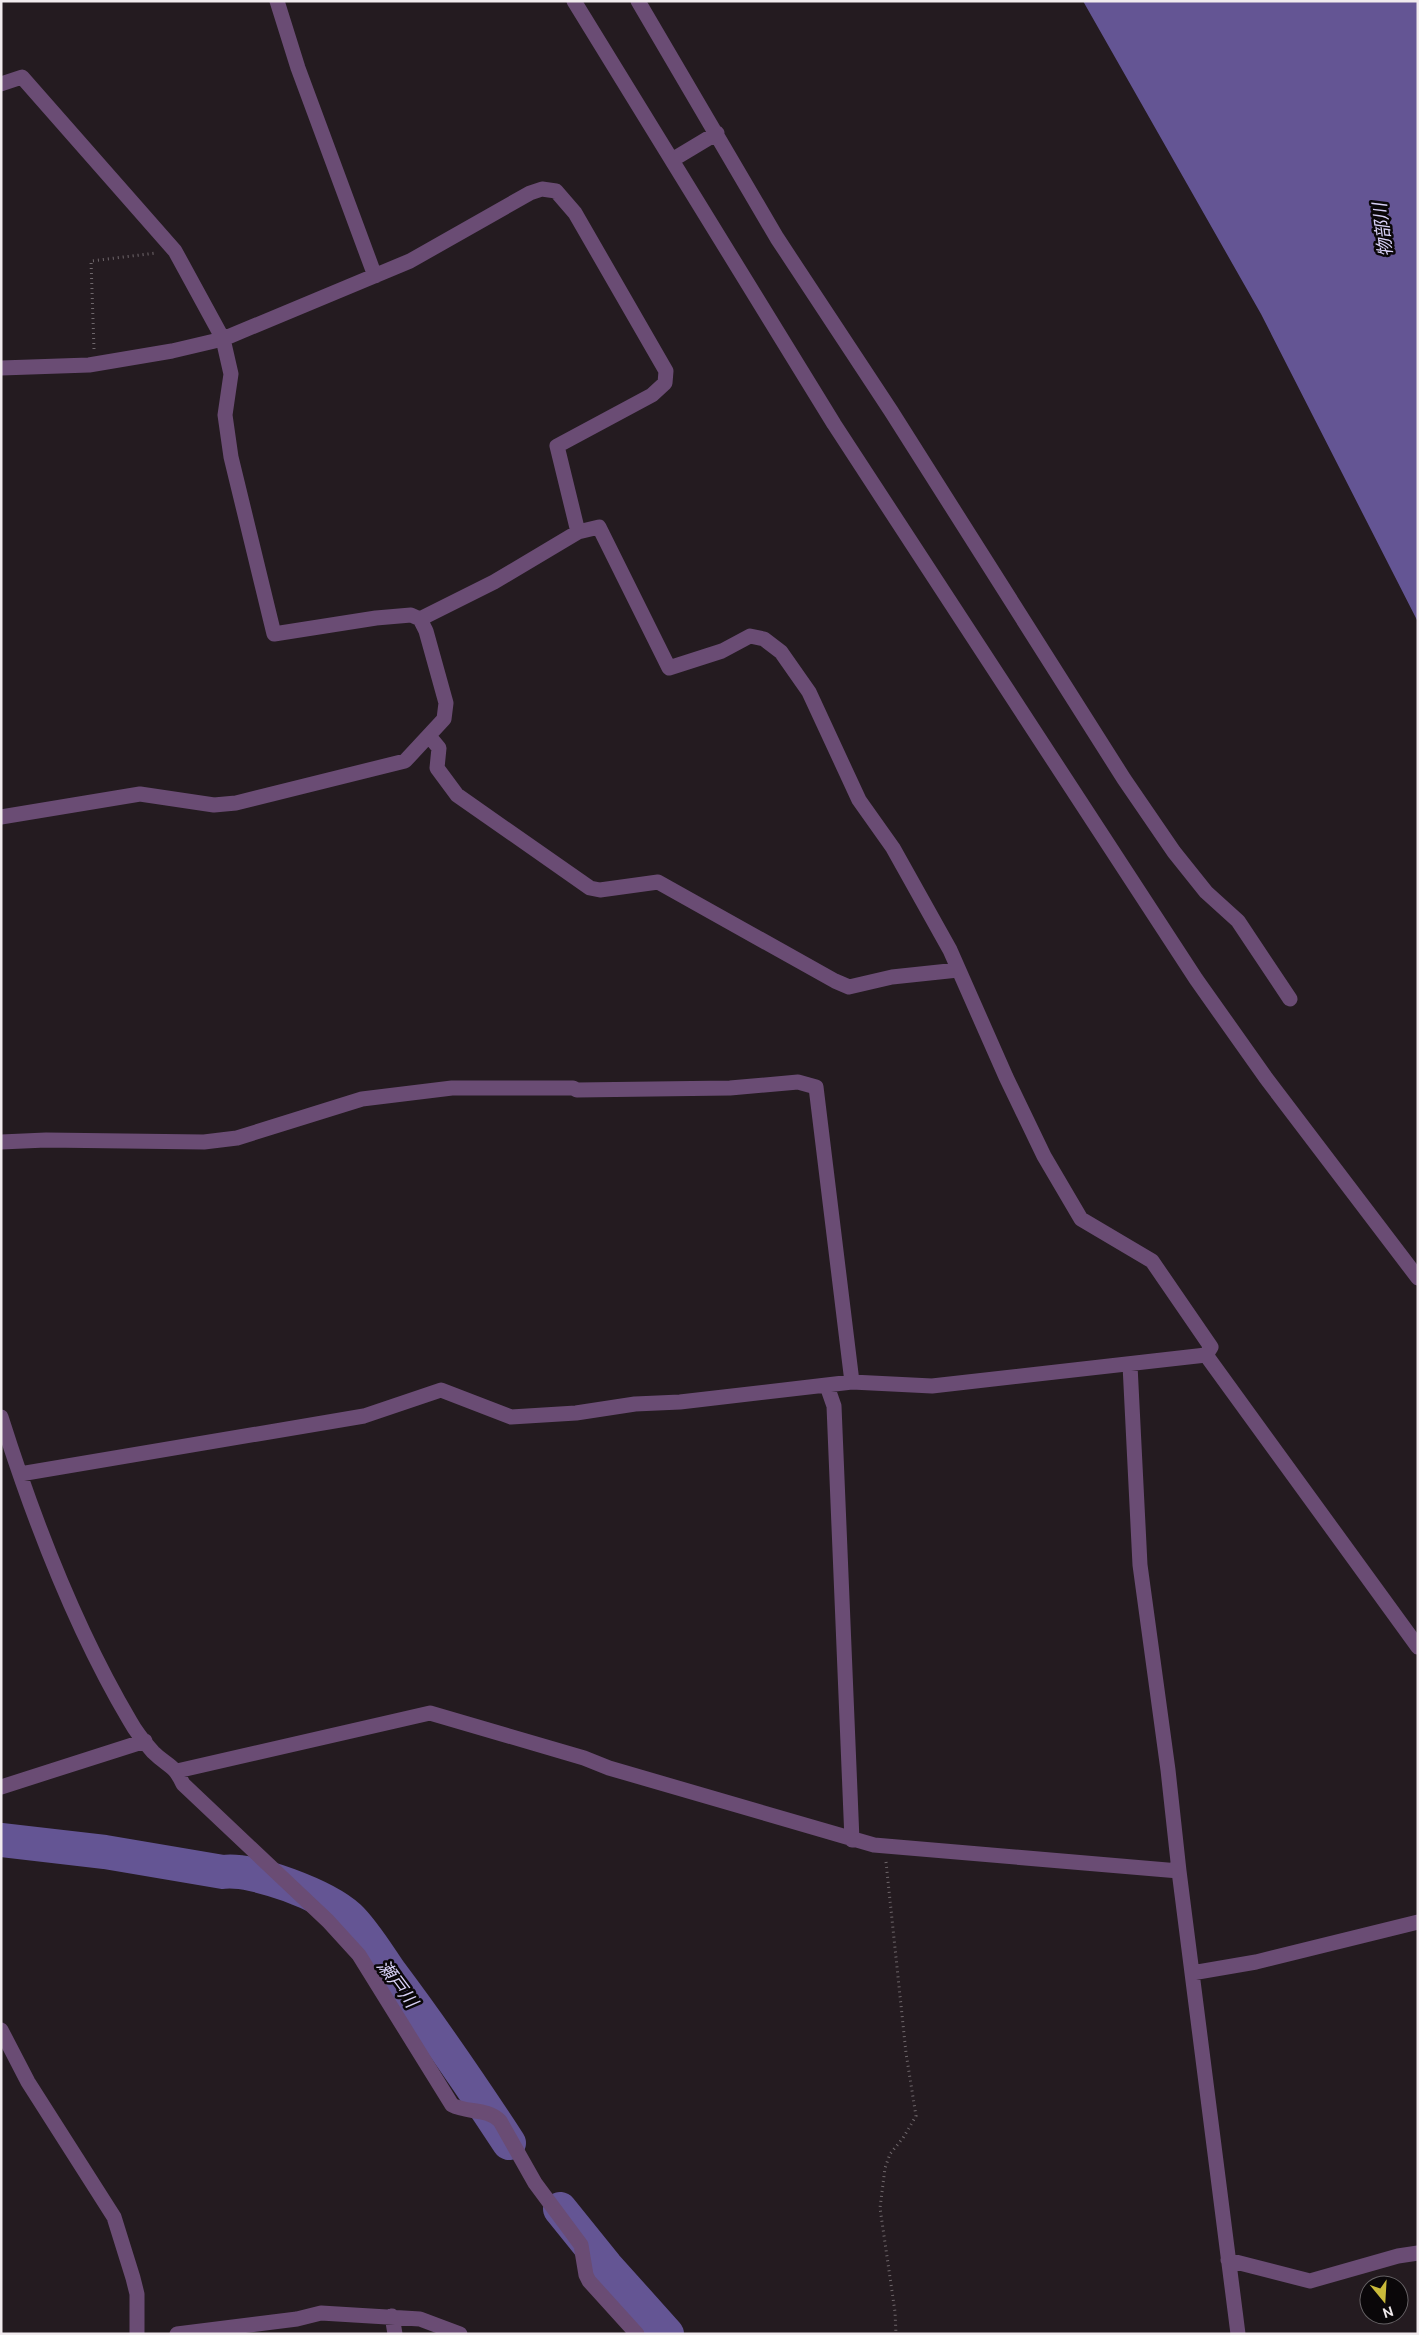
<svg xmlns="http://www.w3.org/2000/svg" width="1419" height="2335" font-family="Ubuntu,'Noto Sans JP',sans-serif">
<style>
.water{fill:#645594}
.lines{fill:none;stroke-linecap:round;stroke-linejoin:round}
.river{stroke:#645594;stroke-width:34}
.path{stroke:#6f676b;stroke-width:3;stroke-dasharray:1 4;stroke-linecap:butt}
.minor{stroke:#6a4c74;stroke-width:15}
.labels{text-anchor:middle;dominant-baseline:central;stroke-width:5;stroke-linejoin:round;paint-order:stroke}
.water-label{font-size:18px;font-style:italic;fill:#d8d1f7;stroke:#0a0709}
</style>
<rect width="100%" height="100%" fill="#241b20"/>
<path class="water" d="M1083 1H1418V622L1261 314Z"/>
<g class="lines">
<path class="river" d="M1 1840 105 1852 223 1872C254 1868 326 1896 349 1917 363 1930 379 1956 390 1972 432 2028 471 2085 509 2143
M560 2209 606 2266 667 2334"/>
<path class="path" d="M94 349 91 261 156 253
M886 1862 906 2053 916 2116 903 2138 890 2154 885 2168 880 2208 895 2312 896 2334"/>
<path class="minor" d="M277 1 298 68 375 276
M574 1 834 424 1196 979 1266 1078 1418 1278
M638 1 777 238 891 411 1124 779 1174 852 1206 892 1238 921 1290 999
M1 84 22 77 175 251 223 339 231 374 225 415 231 457 274 634 376 618 411 615 420 619 426 631 446 703 444 719 405 761 236 803 214 805 140 794 1 817
M672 160 717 133
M1 368 89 365 172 351 223 339 410 261 530 193 542 189 556 191 575 213 666 371 665 383 652 395 557 446 578 532
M420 619 494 582 578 532 599 527 669 668 722 651 750 636 764 639 781 652 809 692 859 800 893 848 950 950 1006 1077 1044 1156 1081 1219 1152 1261 1211 1347 1206 1355
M429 736 439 748 437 768 457 795 590 888 600 890 658 882 835 981 849 987 892 977 958 970
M1 1142 46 1140 204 1142 237 1138 362 1099 452 1088H573L577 1090 730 1088 798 1082 816 1087 852 1382
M1206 1355 1418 1647
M1130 1365 1140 1565 1168 1770 1179 1871 1238 2334
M827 1386 834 1406 852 1840
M1 1417C33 1518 76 1630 130 1721 136 1732 145 1743 153 1752 167 1766 174 1764 183 1784L328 1921 359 1955 452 2105C467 2113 487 2108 500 2121L535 2183 581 2245 586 2275 589 2281 637 2334
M20 1474 364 1416 441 1390 511 1417 576 1413 635 1404 680 1402 852 1382 932 1386 1206 1355
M177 1771 430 1713 584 1758 609 1768 874 1845 1179 1871
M1 1787 145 1741
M1192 1973 1256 1962 1418 1922
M1 2030 28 2082 114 2217 133 2278 137 2294V2334
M1228 2260 1310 2281 1398 2256 1418 2253
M392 2316 395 2334
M177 2334 297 2319 321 2313 420 2319 460 2334"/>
</g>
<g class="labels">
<g class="water-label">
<text transform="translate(1382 230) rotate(-97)">物部川</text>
<text transform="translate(398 1983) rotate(53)">瀬戸川</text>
</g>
</g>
<rect width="1419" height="2335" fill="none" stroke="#f1ebee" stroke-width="5"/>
<g transform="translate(1384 2300) rotate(162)"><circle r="24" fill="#0a0709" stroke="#666265"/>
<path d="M0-4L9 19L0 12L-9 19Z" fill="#caba3a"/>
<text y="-8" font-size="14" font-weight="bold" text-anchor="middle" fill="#f1ebee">N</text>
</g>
</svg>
